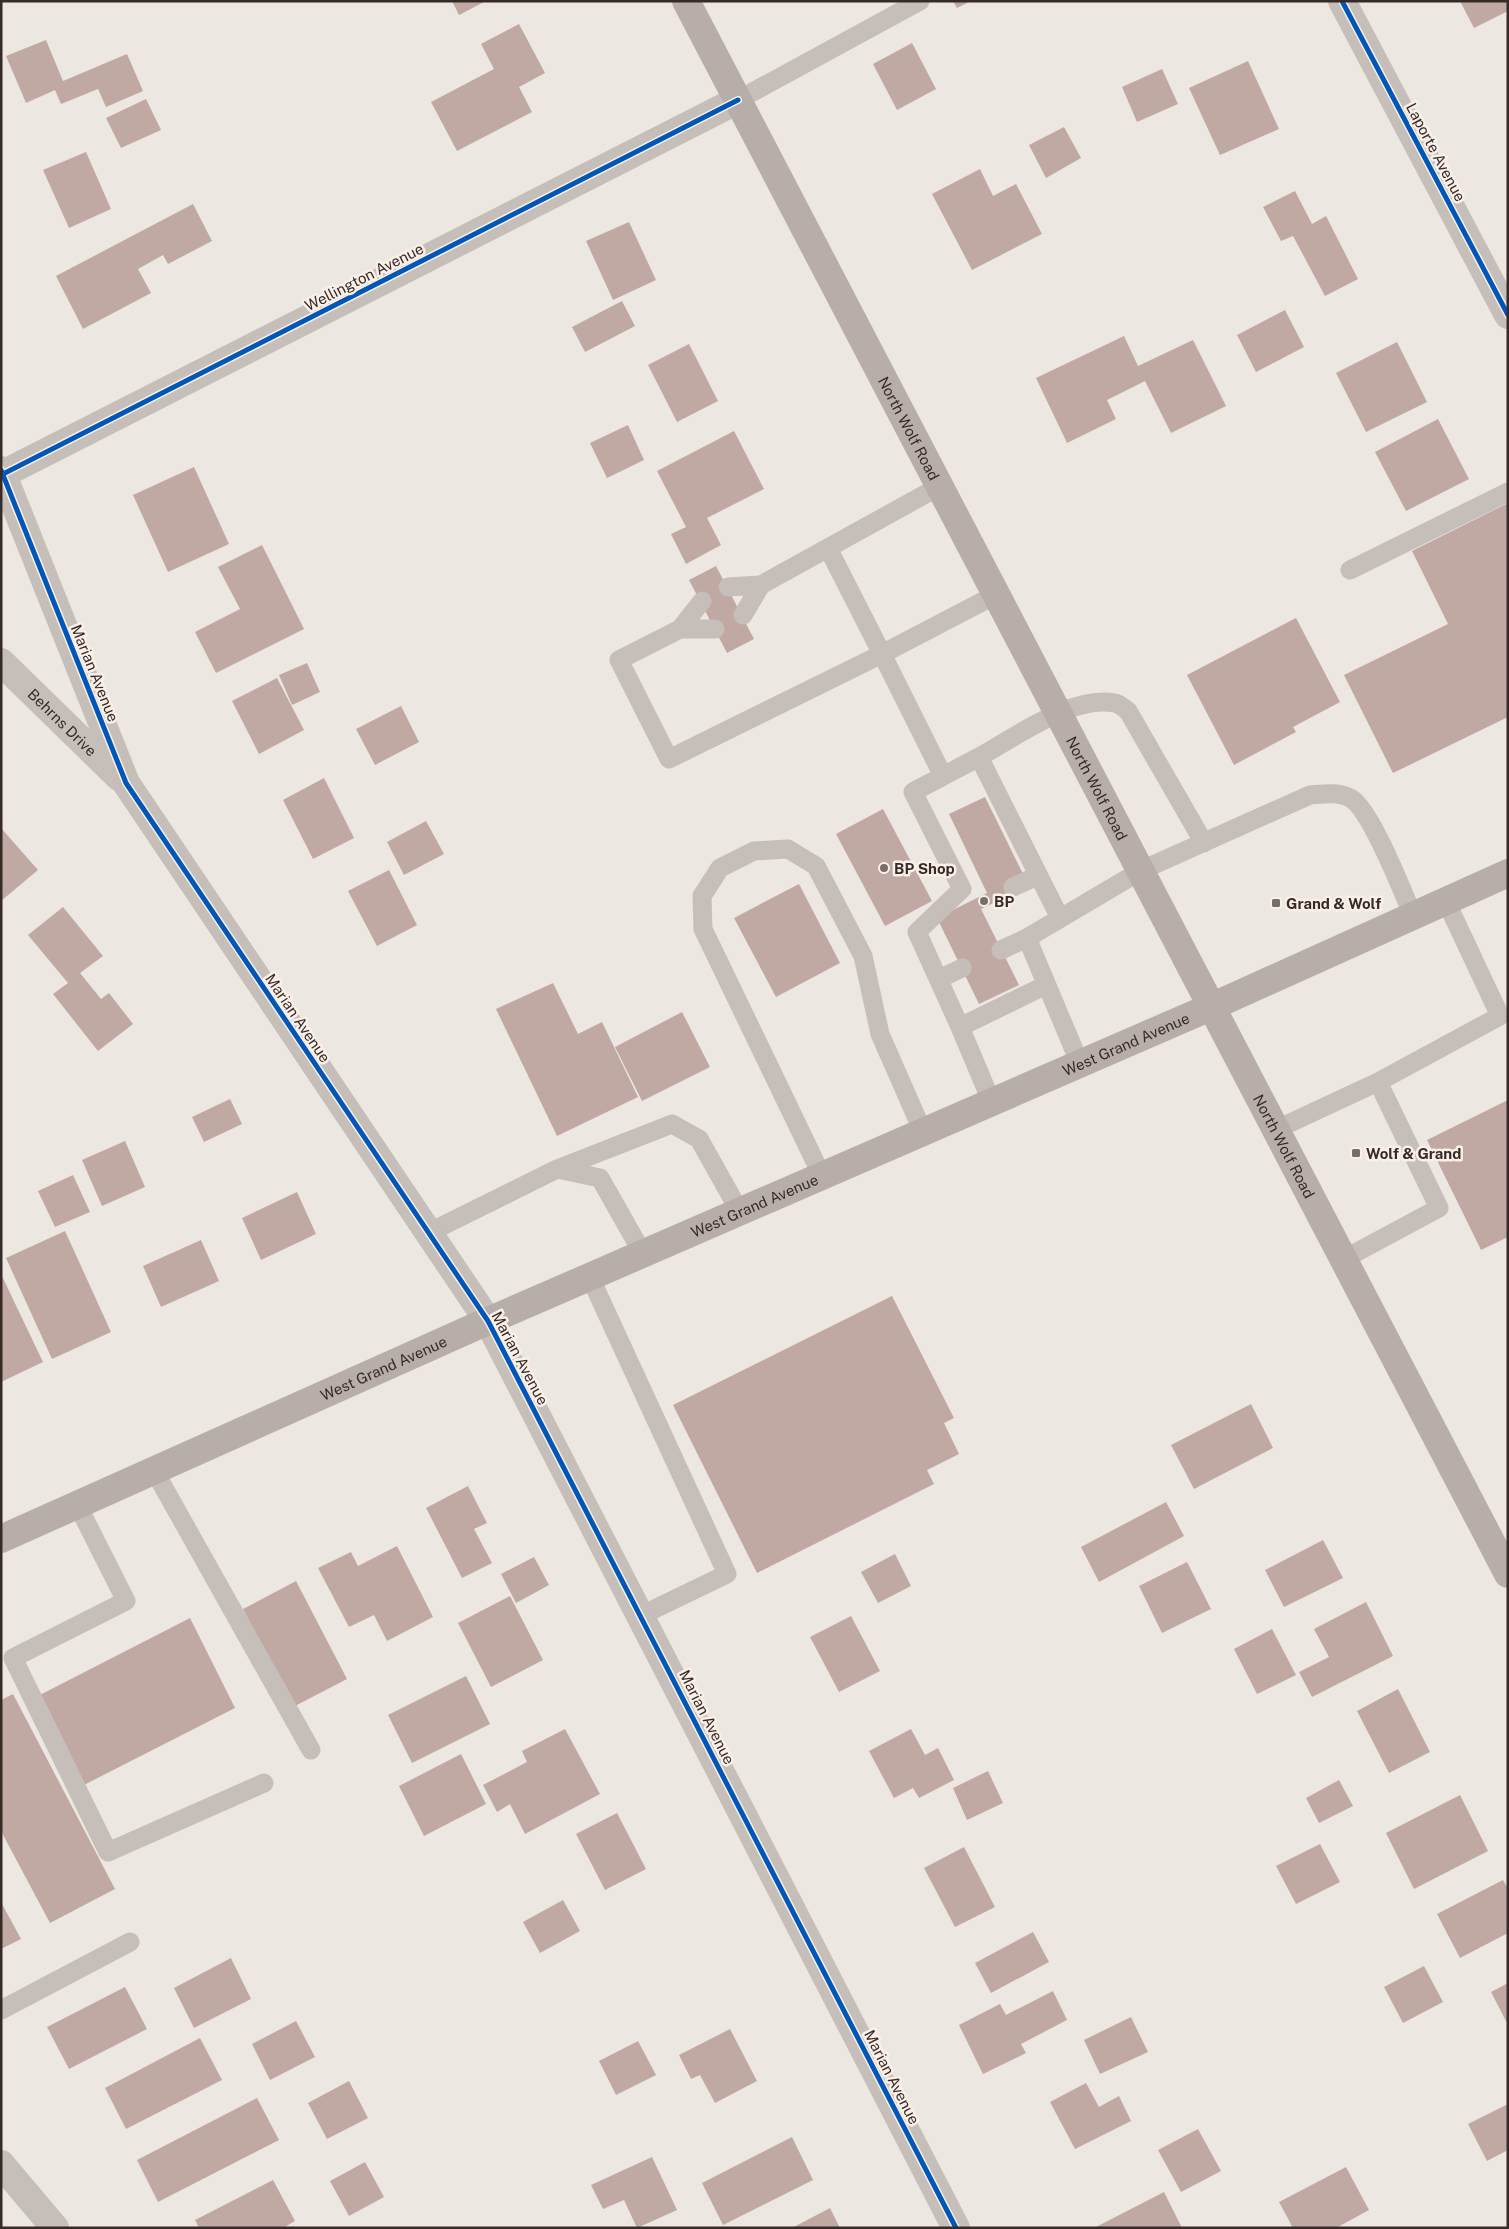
<svg xmlns="http://www.w3.org/2000/svg" width="1509" height="2229" font-family="'Public Sans',sans-serif">
<style>
.building{fill:#c0a9a3}
.lines{fill:none;stroke-linecap:round;stroke-linejoin:round}
.lane{stroke:#c6beb9;stroke-width:19}
.street{stroke:#c6beb9;stroke-width:28}
.secondary{stroke:#b7aeaa;stroke-width:28}
.cycleway-casing{stroke:#faf0e8;stroke-width:8}
.cycleway{stroke:#0057b8;stroke-width:5}
.poi-dot{fill:#776d69;stroke:#faf0e8;stroke-width:2}
.labels{text-anchor:middle;dominant-baseline:central;stroke-width:5;stroke-linejoin:round;paint-order:stroke}
.street-label{font-size:15px;fill:#372b28;stroke:#faf0e8}
.poi-label{font-size:15px;font-weight:bold;fill:#372b28;stroke:#faf0e8;text-anchor:start}
</style>
<rect width="100%" height="100%" fill="#ede7e1"/>
<path class="building" d="M452 1H486L459 15Z
M953 1H971L957 8Z
M1460 1H1508V11L1474 28Z
M519 24 545 73 519 87 532 112 457 151 431 102 494 69 481 44Z
M46 40 63 81 127 54 143 91 106 107 98 89 61 104 55 90 26 103 6 56Z
M912 43 936 89 897 110 873 64Z
M1248 61 1279 129 1220 155 1189 88Z
M1162 69 1178 104 1137 122 1122 87Z
M146 99 161 130 121 148 106 118Z
M1064 127 1081 158 1046 178 1029 145Z
M86 152 111 209 69 228 43 170Z
M980 169 993 196 1016 184 1042 234 972 270 932 194Z
M1295 191 1312 224 1326 216 1358 279 1325 296 1293 236 1281 241 1263 207Z
M193 204 212 241 168 264 163 255 138 269 151 293 83 329 56 276Z
M629 222 656 280 613 300 586 241Z
M622 301 635 326 585 352 572 327Z
M1285 310 1304 347 1256 372 1237 335Z
M1124 336 1138 366 1193 340 1226 406 1171 433 1145 381 1107 400 1116 419 1067 443 1036 378Z
M1397 342 1427 402 1366 432 1336 373Z
M689 344 718 401 677 422 648 365Z
M1438 419 1469 479 1406 511 1375 452Z
M628 425 644 460 607 478 590 443Z
M734 431 764 489 707 518 721 545 686 564 671 534 686 527 657 471Z
M194 467 229 544 168 572 133 495Z
M1508 503V717L1393 773 1344 675 1448 624 1412 551Z
M262 545 304 629 216 673 195 632 240 609 218 567Z
M716 566 754 639 727 653 689 580Z
M1296 618 1340 702 1293 727 1296 732 1234 765 1187 675Z
M307 663 320 692 292 705 279 675Z
M277 678 304 730 259 754 232 701Z
M401 706 419 742 375 765 356 729Z
M324 778 354 838 313 859 283 800Z
M985 797 1029 886 981 909 1019 985 979 1004 937 918 987 893 949 814Z
M883 809 932 901 885 926 836 834Z
M426 821 444 854 404 875 387 842Z
M1 828 38 870 1 901Z
M389 870 417 925 377 946 348 891Z
M799 884 840 963 776 997 734 918Z
M63 907 103 956 80 973 101 999 109 993 133 1024 98 1051 53 994 68 983 28 935Z
M553 983 578 1034 602 1022 638 1097 557 1136 496 1009Z
M682 1012 710 1067 642 1101 615 1047Z
M230 1099 242 1124 204 1142 192 1117Z
M1508 1100V1237L1481 1250 1427 1140Z
M125 1141 145 1187 102 1206 82 1160Z
M73 1175 90 1212 55 1227 38 1191Z
M297 1192 316 1234 261 1260 242 1218Z
M65 1231 111 1332 52 1359 6 1258Z
M201 1240 219 1281 161 1307 143 1266Z
M1 1274 43 1362 1 1382Z
M892 1296 954 1418 944 1423 959 1454 927 1470 934 1484 757 1573 673 1405Z
M1251 1404 1273 1448 1194 1489 1171 1445Z
M468 1486 487 1523 474 1529 492 1563 462 1578 426 1508Z
M1166 1502 1184 1536 1099 1582 1081 1547Z
M1323 1540 1343 1578 1284 1607 1265 1570Z
M397 1546 433 1617 387 1641 374 1615 349 1627 318 1568 351 1552 358 1566Z
M895 1554 911 1586 878 1603 861 1572Z
M534 1557 549 1585 516 1603 501 1574Z
M1187 1562 1211 1609 1162 1633 1139 1586Z
M296 1581 347 1679 293 1707 243 1609Z
M510 1596 543 1660 491 1687 458 1623Z
M1366 1602 1393 1656 1312 1697 1299 1672 1329 1657 1314 1629Z
M851 1616 880 1671 839 1692 810 1637Z
M190 1618 235 1708 80 1787 34 1698Z
M1272 1629 1296 1675 1257 1694 1234 1649Z
M466 1676 490 1724 412 1763 388 1715Z
M1398 1689 1430 1752 1389 1773 1357 1711Z
M13 1694 115 1889 50 1923 1 1831V1700Z
M565 1729 600 1794 525 1834 510 1804 497 1812 483 1785 527 1762 522 1751Z
M911 1729 925 1755 938 1748 954 1780 919 1798 913 1788 894 1798 869 1751Z
M461 1754 486 1804 424 1836 399 1786Z
M988 1771 1003 1803 967 1820 953 1788Z
M1339 1780 1353 1806 1319 1823 1306 1798Z
M1460 1795 1488 1851 1414 1889 1386 1833Z
M617 1813 646 1869 605 1890 576 1834Z
M1320 1844 1340 1882 1296 1904 1276 1866Z
M964 1847 995 1907 955 1927 924 1868Z
M1503 1880 1508 1889V1933L1460 1958 1437 1914Z
M563 1900 580 1931 540 1953 523 1922Z
M1 1902 21 1939 1 1949Z
M1033 1932 1049 1962 991 1993 975 1963Z
M231 1958 251 1999 194 2028 174 1988Z
M1424 1966 1443 2002 1403 2023 1384 1987Z
M1508 1983V2025L1491 1992Z
M125 1987 147 2029 69 2069 47 2027Z
M1053 1991 1067 2020 1021 2044 1026 2053 983 2074 959 2025 1000 2004 1006 2015Z
M1131 2017 1148 2052 1100 2074 1084 2040Z
M296 2021 315 2057 270 2080 252 2044Z
M730 2029 757 2081 715 2103 700 2075 691 2079 679 2055Z
M200 2038 222 2080 126 2129 105 2088Z
M638 2041 656 2075 616 2095 599 2061Z
M349 2081 368 2118 327 2139 308 2103Z
M1086 2083 1099 2107 1119 2096 1131 2121 1075 2149 1050 2102Z
M257 2098 279 2140 158 2202 137 2160Z
M1508 2104V2150L1487 2161 1468 2124Z
M1198 2129 1221 2171 1181 2192 1158 2150Z
M792 2137 813 2180 723 2225 702 2183Z
M652 2157 677 2210 637 2228 624 2200 603 2209 591 2185Z
M365 2162 384 2197 349 2216 330 2181Z
M1346 2167 1369 2210 1336 2228H1293L1279 2202Z
M273 2180 295 2221 283 2228H199L195 2220Z
M1164 2192 1182 2228H1094Z
M830 2208 840 2228H792Z"/>
<g class="lines">
<path class="lane" d="M738 100 920 1
M1350 570 1508 492
M728 587 761 585 940 486
M702 601 680 629 619 660 669 759 882 654 828 548
M743 615 761 585
M680 629H715
M943 776 882 654 997 594
M1013 887 1037 876
M1060 918 979 757C1016 737 1071 695 1115 703 1119 704 1124 708 1128 711L1204 843
M1001 950 1027 938
M939 979 962 968
M960 1027 917 932 962 889 913 792 979 757
M1080 1064 1027 938 1142 870 1310 795C1323 794 1340 791 1352 799 1372 813 1402 890 1413 916
M992 1103 960 1027 1046 985
M1277 1129 1378 1082 1500 1016 1446 901
M557 1169 672 1124 699 1139 740 1212
M822 1176 703 929 702 896 720 868 754 851 788 849 816 866 863 956 880 1034 923 1132
M428 1233 557 1169 600 1178 643 1254
M1344 1259 1439 1208 1378 1082
M590 1277 727 1574 640 1616
M155 1472 311 1750
M78 1506 126 1601 13 1658 108 1852 264 1783
M1 2010 130 1942"/>
<g class="street">
<path d="M1342 1 1508 315"/>
<path d="M1 470 126 783 488 1321 956 2228"/>
<path d="M1 475 738 100"/>
<path id="s1" d="M1 662 119 777"/>
<path d="M1 2164 55 2228"/>
</g>
<g class="secondary">
<path id="s2" d="M686 1 1508 1574"/>
<path id="s3" d="M1 1539 488 1321 1213 1006 1508 873"/>
</g>
<defs>
<path id="cycleway" d="M1342 1 1508 315
M1 470 126 783 488 1321 956 2228
M1 475 738 100"/>
</defs>
<use href="#cycleway" class="cycleway-casing"/>
<use href="#cycleway" class="cycleway"/>
</g>
<g class="poi-dot">
<circle cx="884" cy="868" r="5"/>
<circle cx="984" cy="901" r="5"/>
<rect x="1271" y="898" width="10" height="10" rx="2.5"/>
<rect x="1351" y="1148" width="10" height="10" rx="2.5"/>
</g>
<g class="labels">
<g class="street-label">
<text transform="translate(1436 152) rotate(62)">Laporte Avenue</text>
<text transform="translate(364 277) rotate(-27)">Wellington Avenue</text>
<text stroke="none"><textPath href="#s2" startOffset="482">North Wolf Road</textPath></text>
<text transform="translate(95 673) rotate(68)">Marian Avenue</text>
<text stroke="none"><textPath href="#s1" startOffset="86">Behrns Drive</textPath></text>
<text stroke="none"><textPath href="#s2" startOffset="888">North Wolf Road</textPath></text>
<text transform="translate(298 1018) rotate(56)">Marian Avenue</text>
<text stroke="none"><textPath href="#s3" startOffset="1229">West Grand Avenue</textPath></text>
<text stroke="none"><textPath href="#s2" startOffset="1292">North Wolf Road</textPath></text>
<text stroke="none"><textPath href="#s3" startOffset="824">West Grand Avenue</textPath></text>
<text transform="translate(520 1358) rotate(62)">Marian Avenue</text>
<text stroke="none"><textPath href="#s3" startOffset="419">West Grand Avenue</textPath></text>
<text transform="translate(707 1717) rotate(63)">Marian Avenue</text>
<text transform="translate(892 2077) rotate(63)">Marian Avenue</text>
</g>
<g class="poi-label">
<text x="894" y="868">BP Shop</text>
<text x="994" y="901">BP</text>
<text x="1286" y="903">Grand &amp; Wolf</text>
<text x="1366" y="1153">Wolf &amp; Grand</text>
</g>
</g>
<rect width="1509" height="2229" fill="none" stroke="#372b28" stroke-width="5"/>
</svg>
